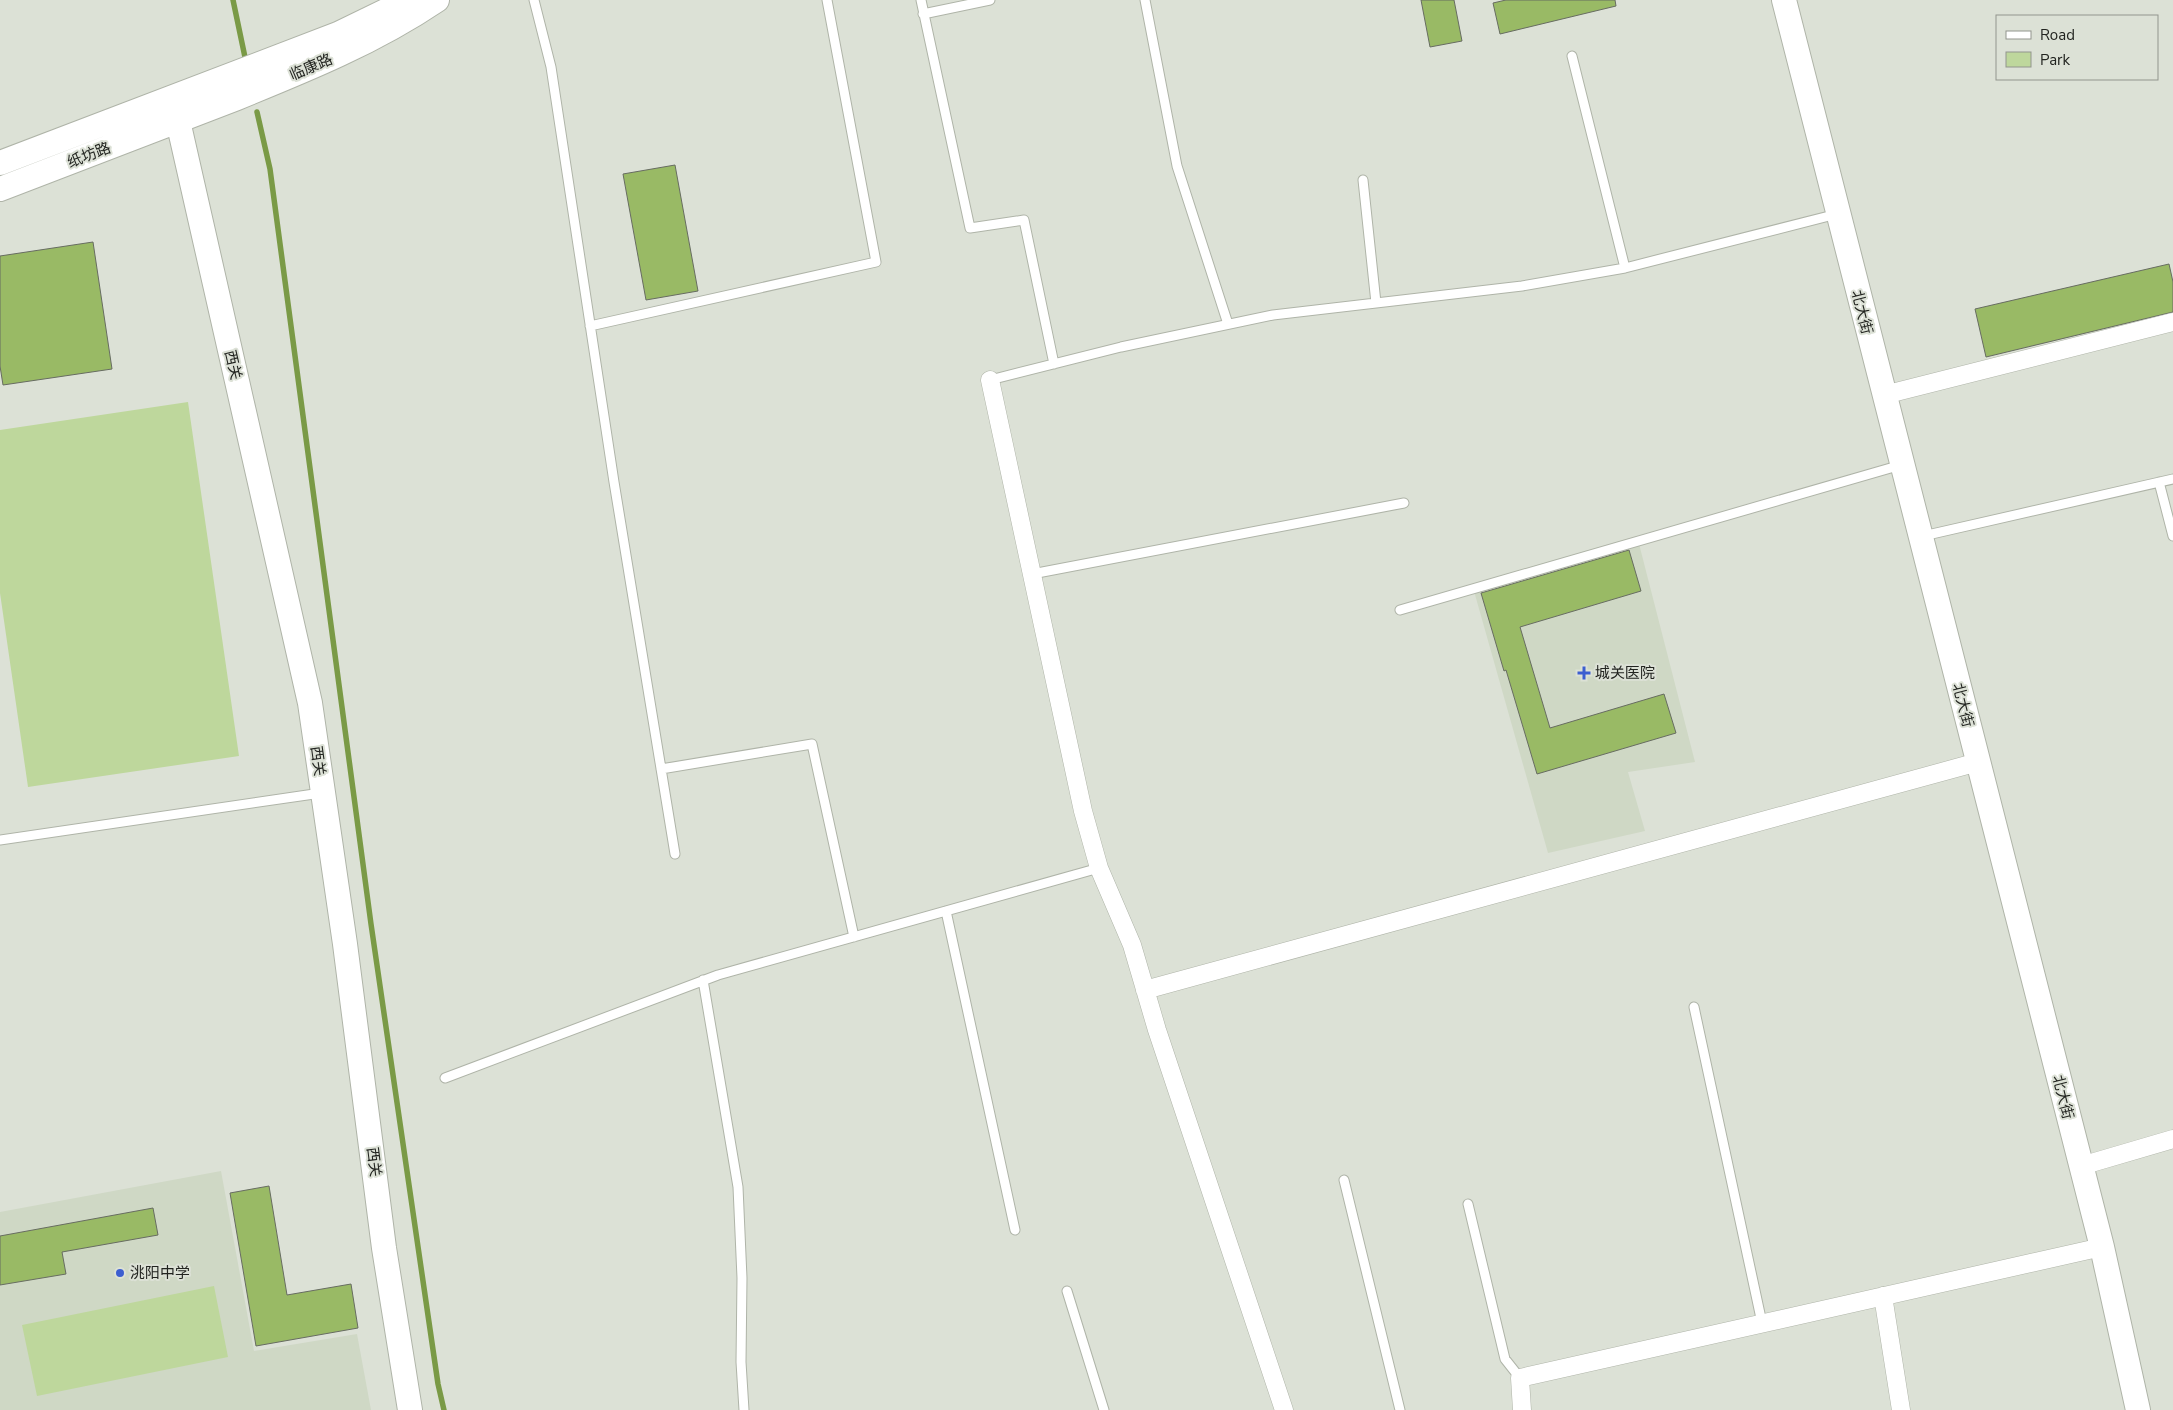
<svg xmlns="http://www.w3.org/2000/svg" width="2173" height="1410" font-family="'Nunito Sans','Noto Sans SC',sans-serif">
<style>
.built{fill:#cfd8c5}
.green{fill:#bed79c}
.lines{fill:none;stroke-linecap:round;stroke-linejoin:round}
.stream{stroke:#7a9a46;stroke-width:5.5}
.building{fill:#99ba65;stroke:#676c61}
.lane-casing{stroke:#afb4a8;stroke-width:11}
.street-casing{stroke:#afb4a8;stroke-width:19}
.secondary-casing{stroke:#afb4a8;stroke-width:26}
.lane{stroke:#fff;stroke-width:9}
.street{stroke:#fff;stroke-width:18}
.secondary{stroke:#fff;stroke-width:24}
.poi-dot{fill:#3c5ed0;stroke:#dce1d6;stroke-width:2}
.labels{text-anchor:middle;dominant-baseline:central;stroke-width:4;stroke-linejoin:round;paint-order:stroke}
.street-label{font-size:15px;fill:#222420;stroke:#dce1d6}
.poi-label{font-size:15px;fill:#222420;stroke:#dce1d6;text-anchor:start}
</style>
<rect width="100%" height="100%" fill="#dce1d6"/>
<path class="built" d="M1637 536 1695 762 1628 772 1645 831 1548 853 1472 584Z
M221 1171 254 1351 357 1334 371 1410H0V1212Z"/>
<path class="green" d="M188 402 239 756 28 787 0 593V430Z
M214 1286 228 1357 37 1396 22 1325Z"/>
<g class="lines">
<path class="stream" d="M233 0 246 62
M257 112 270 169 371 924 438 1384 444 1410"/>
</g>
<path class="building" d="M1421 0H1454L1462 41 1430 47Z
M1506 0H1615L1616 6 1500 34 1493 3Z
M675 165 698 291 646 300 623 174Z
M93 242 112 369 3 385 0 366V256Z
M2169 264 2173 282V312L1986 357 1975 309Z
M1629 550 1641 591 1520 627 1550 728 1664 694 1676 733 1537 774 1506 670 1504 671 1481 593Z
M269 1186 287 1295 351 1284 358 1328 256 1346 230 1193Z
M153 1208 158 1235 62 1252 66 1274 0 1285V1236Z"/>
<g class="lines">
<defs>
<path id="lane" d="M534 0 551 67 614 482 675 854
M921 0 970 228 1024 220 1054 364
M1145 0 1177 166 1228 324
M923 14 990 0
M1572 56 1625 268
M1363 180 1376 303
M590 326 876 262 827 0
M990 380 1121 347 1273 315 1522 286 1625 268 1837 214
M2159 482 2173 536
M1923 536 2173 479
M1032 574 1404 503
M1400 610 1901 465
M661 769 812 744 854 937
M0 840 321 793
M946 911 1015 1230
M703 980 738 1187 742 1278 741 1362 744 1410
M1694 1007 1762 1323
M445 1078 718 975 1099 868
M1344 1180 1400 1410
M1468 1204 1505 1359 1520 1378
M1067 1291 1104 1410"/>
<path id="street" d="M990 380 1083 811 1099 868 1132 945 1157 1030 1284 1410
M1884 395 2173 322
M1145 990 1978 762
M2081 1166 2173 1139
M1883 1296 1901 1410
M1522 1410 1520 1378 2102 1247"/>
<path id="secondary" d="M1784 0 2102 1247 2138 1410
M178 121 310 703 345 944 384 1248 410 1410
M0 163 338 34 408 0
M0 189C79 159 158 129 237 98 306 70 375 42 437 0"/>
</defs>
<use href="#lane" class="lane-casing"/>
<use href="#street" class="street-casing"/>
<use href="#secondary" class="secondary-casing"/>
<use href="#lane" class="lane"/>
<use href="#street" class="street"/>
<use href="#secondary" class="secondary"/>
</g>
<g class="poi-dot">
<path d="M1581.5 665.5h5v5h5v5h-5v5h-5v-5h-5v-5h5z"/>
<circle cx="120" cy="1273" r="5"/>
</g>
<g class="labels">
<g class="street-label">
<text transform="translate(311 67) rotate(-23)">临康路</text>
<text transform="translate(89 155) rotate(-21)">纸坊路</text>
<text transform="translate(1862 312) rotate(76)">北大街</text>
<text transform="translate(233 365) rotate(77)">西关</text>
<text transform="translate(1963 705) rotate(76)">北大街</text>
<text transform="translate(318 761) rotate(82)">西关</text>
<text transform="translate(2063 1097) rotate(76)">北大街</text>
<text transform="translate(374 1162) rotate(83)">西关</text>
</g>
<g class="poi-label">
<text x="1595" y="673">城关医院</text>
<text x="130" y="1273">洮阳中学</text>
</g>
</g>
<rect x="1996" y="15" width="162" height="65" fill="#dce1d6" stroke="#92958d"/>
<rect x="2006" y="31" width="25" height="8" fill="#ffffff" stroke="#92958d"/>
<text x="2040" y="40" font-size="15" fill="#222420">Road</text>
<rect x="2006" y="52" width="25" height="15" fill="#bed79c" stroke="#92958d"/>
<text x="2040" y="65" font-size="15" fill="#222420">Park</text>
</svg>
